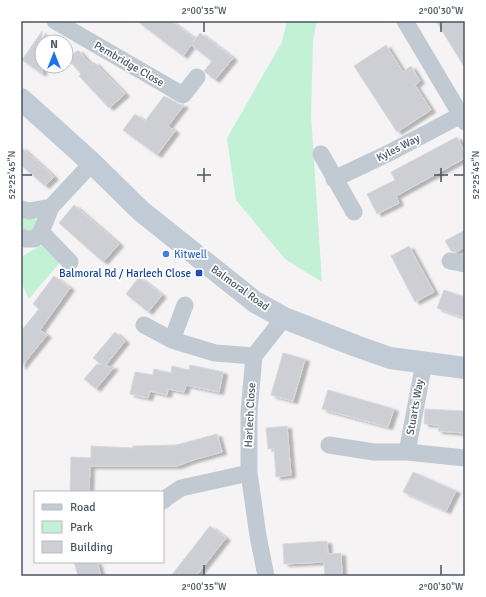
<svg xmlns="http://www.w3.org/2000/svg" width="486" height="597" font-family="Signika,sans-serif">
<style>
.green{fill:#c3f1d5}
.building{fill:#cdcfd5;stroke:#d7d9de;filter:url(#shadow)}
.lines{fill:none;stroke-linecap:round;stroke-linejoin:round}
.street{stroke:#c1cad2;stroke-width:17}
.secondary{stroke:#c1cbd6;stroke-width:22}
.ticks{fill:none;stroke:#4a5661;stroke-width:1.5}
.shop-dot{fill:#3f7fe0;stroke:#fff;stroke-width:1.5}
.transit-dot{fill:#1a4fb4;stroke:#fff;stroke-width:1.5}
.labels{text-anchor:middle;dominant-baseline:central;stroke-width:3.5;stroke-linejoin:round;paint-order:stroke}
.street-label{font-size:11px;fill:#4a5661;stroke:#fff}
.shop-label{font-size:11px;fill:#366cbe;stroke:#fff;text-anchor:start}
.transit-label{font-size:11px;fill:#164399;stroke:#fff;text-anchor:end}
.neatline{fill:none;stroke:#4a5661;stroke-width:1.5}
.ticks-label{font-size:10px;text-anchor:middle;fill:#4a5661}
</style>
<defs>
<filter id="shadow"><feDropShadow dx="4.5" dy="2.5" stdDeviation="1" flood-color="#0004"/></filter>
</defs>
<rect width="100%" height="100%" fill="#f5f3f3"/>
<path class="green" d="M287 21H317L313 40 311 115 322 282 285 259 236 200 227 138 282 42Z
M21 215H32L37 222V231L21 233Z
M44 244 61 261 29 299 21 282V257Z"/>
<path class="building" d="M137 21H171L195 39 193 42 200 33 233 58 215 80 204 71 212 61 191 45 183 56Z
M436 21H462L465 26V68Z
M42 31V74L22 60Z
M386 45 403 72 411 66 420 81 415 85 431 110 397 132 354 66Z
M78 50 91 65 94 62 125 94 109 108 79 76 81 74 68 59Z
M164 96 178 104 184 105 168 126 175 131 157 155 123 130 135 114 145 121Z
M457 137 465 153V158L396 196 399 203 377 214 367 194 395 180 391 172Z
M21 147 54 177 45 186 21 165Z
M74 205 119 244 103 262 59 223Z
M465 230V247L456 252 451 251 445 241Z
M409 246 434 292 415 302 391 256Z
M54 276 70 288 40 330 47 335 21 367V331L39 309 33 304Z
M139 277 162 295 148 312 126 294Z
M444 290 465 297V318L437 308Z
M115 332 125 341 105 366 114 367 96 389 84 379 97 364 102 365 93 358Z
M283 353 305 359 293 401 271 395Z
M190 365 223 372 219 392 186 385 184 392 168 389 167 395 150 391 148 398 130 394 135 372 153 375 154 369 171 373 172 366 189 370Z
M328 390 394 409 388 427 322 409Z
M425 409 465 411V433L438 431 439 425 424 424Z
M287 426 291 475 276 477 274 448 268 449 266 428Z
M217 434 222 452 193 460 177 466H90L89 492H70L71 457 91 458V446L133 448V446L176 445Z
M413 472 456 491 446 511 403 492Z
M210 526 226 538 196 576H171Z
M327 541 328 554 341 553 342 576H325L324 562 284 564 283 544Z
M74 562H97L101 576H78Z"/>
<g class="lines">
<path class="street" d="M55 21 183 95 197 77
M405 21 465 122
M321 154 354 212
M334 179 389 153 461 115
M51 207 92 163
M21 209 29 211 51 207 41 232 35 239H26L21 237
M41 232 70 262
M450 261 465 264
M144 325 172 340 215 353 254 356
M172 340 185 305
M329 445 374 452H407L465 458
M407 452 424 363
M163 501 166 498 181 488 249 473
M266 576 258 536 249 473V412L254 356 284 318"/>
<path class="secondary" d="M21 99 92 163 141 211 255 302 284 318 356 346 390 358 465 368"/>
</g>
<path class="ticks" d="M204 22V32M441 22V32M204 168V182M441 168V182M22 175H32M197 175H211M434 175H448M454 175H464M204 565V575M441 565V575"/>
<circle class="shop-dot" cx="166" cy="254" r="4"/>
<rect class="transit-dot" x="195" y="269" width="8" height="8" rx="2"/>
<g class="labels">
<g class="street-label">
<text transform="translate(129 64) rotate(30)">Pembridge Close</text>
<text transform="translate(398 148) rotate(-27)">Kyles Way</text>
<text transform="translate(240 288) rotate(36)">Balmoral Road</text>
<text transform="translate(415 407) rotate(-80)">Stuarts Way</text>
<text transform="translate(250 415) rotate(-87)">Harlech Close</text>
</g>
<g class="shop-label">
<text x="174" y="254">Kitwell</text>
</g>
<g class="transit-label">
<text x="191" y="273">Balmoral Rd / Harlech Close</text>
</g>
</g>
<rect width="486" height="597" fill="none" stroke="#ffffff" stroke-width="44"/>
<rect x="34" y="491" width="130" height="72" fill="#ffffff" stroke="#b7bbc0"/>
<rect x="42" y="504" width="20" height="6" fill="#c1cbd6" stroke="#b7bbc0"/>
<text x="70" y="511" font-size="12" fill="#4a5661">Road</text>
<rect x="42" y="521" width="20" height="12" fill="#c3f1d5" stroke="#b7bbc0"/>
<text x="70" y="531" font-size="12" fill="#4a5661">Park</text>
<rect x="42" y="541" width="20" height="12" fill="#cdcfd5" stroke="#b7bbc0"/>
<text x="70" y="551" font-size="12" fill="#4a5661">Building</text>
<g transform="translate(54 54)"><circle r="19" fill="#ffffff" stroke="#b7bbc0"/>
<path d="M0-3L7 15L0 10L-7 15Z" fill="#1a73e8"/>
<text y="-6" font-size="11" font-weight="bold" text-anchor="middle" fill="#4a5661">N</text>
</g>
<rect x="22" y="22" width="442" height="553" class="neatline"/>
<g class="ticks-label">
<text x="204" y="14">2°00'35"W</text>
<text x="441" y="14">2°00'30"W</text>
<text transform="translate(11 175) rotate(-90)" y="4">52°25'45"N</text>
<text transform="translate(475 175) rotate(-90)" y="4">52°25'45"N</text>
<text x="204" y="590">2°00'35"W</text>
<text x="441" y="590">2°00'30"W</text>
</g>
</svg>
